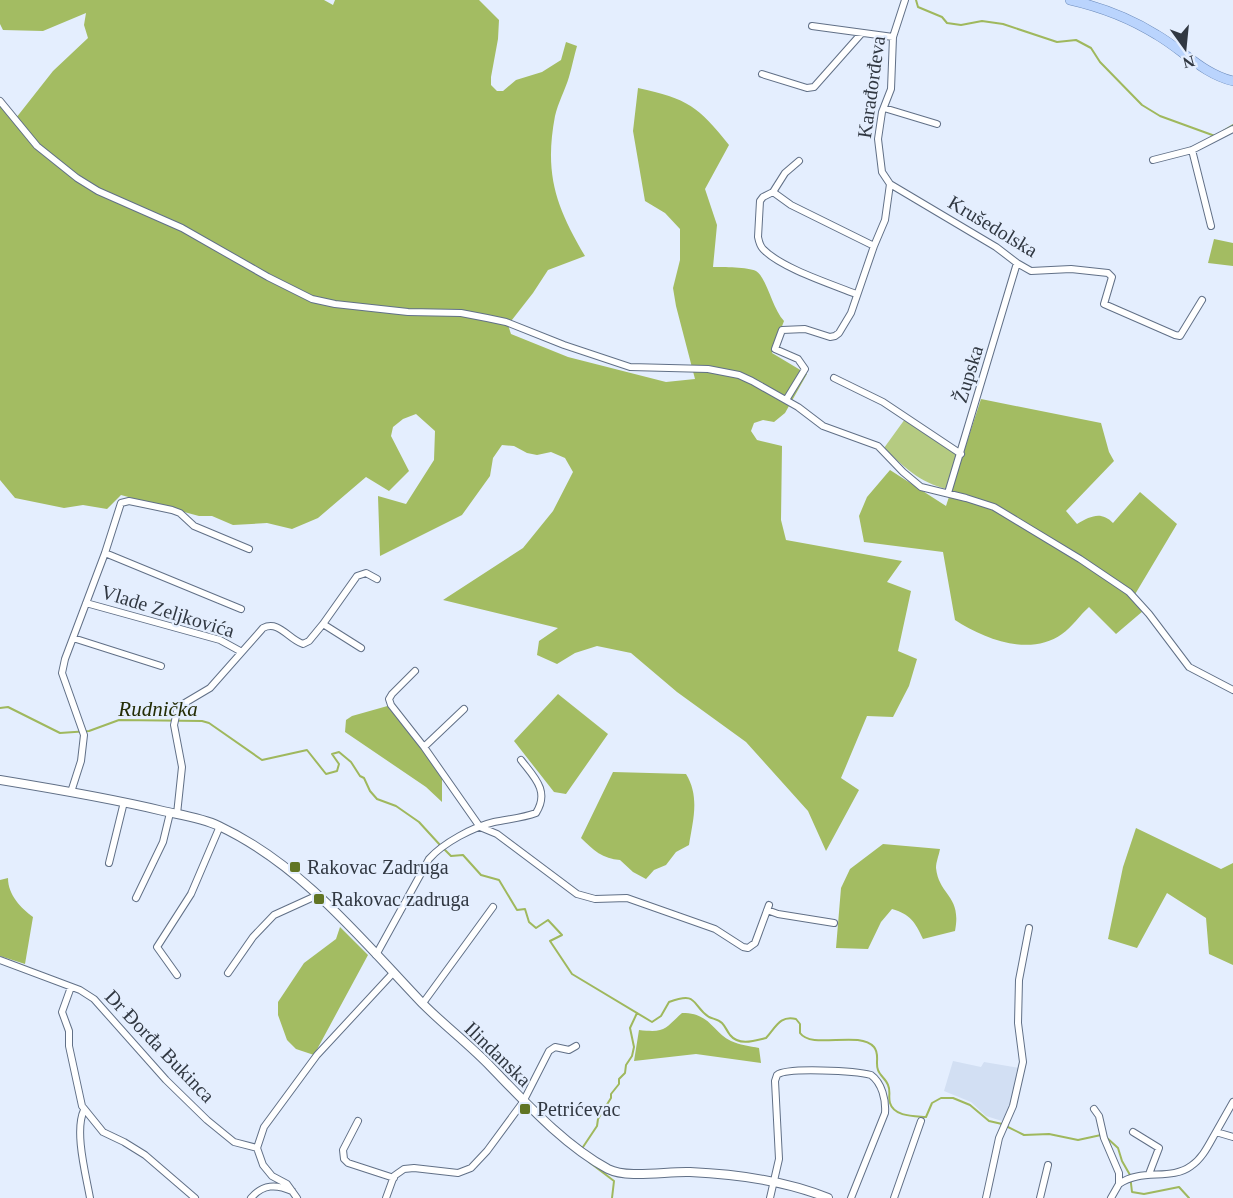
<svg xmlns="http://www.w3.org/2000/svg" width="1233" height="1198" font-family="Georgia,serif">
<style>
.built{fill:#d2dff3}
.green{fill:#b5cb81}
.forest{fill:#a3bc62}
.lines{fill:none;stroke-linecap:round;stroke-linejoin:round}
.stream{stroke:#9fb85d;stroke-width:2}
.street-casing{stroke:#617087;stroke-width:8}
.secondary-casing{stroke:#617087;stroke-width:10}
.primary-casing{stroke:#6c8bbb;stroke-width:10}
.street{stroke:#fff;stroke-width:6}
.secondary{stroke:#fff;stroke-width:8}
.primary{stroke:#bad4fd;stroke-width:9}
.poi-dot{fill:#617524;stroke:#e4eefe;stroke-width:2}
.labels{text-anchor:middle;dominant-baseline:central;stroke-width:4.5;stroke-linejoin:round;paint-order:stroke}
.street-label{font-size:20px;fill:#313842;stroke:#e4eefe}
.poi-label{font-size:20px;fill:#313842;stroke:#e4eefe;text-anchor:start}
.water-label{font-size:21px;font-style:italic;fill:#242d06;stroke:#e4eefe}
</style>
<rect width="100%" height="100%" fill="#e4eefe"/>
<path class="built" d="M953 1061 981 1067 984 1062 1020 1068 1008 1112 1002 1121 986 1116 971 1102 944 1091Z"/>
<path class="green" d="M905 419 958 455 947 489C920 483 903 466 884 448Z"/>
<path class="forest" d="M0 0H324L333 5 335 0H479L499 20 498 39 491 77V85L497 91H503L516 80 542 72 561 60 566 42 577 46C574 56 572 67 569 77 565 90 558 103 555 116 544 174 556 207 585 256L548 270 533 293 508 325 511 334 568 357 666 382 695 379 676 306 673 288 680 260V229L665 213 645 201 633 131 638 88C688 99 698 106 729 145L705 189 717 225 713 267C723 267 748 267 756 271 767 278 772 308 784 321L772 353 807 374 785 413 774 422 763 420 754 423 751 431 757 440 782 446 781 520 786 540 902 561 887 582 911 591 898 651 917 659 909 686 893 717 867 716 841 778 859 790 826 851 808 811 746 742 677 692 631 653 597 646 575 653 557 664 537 655 539 641 558 628 443 600 523 548 553 511 573 472 565 458 551 452 537 455 527 453 514 446 502 445 493 458 490 476 462 515 380 556 378 496 406 504 434 460 435 431 416 414 403 419 393 427 391 436 409 471 389 491 366 477 318 518 292 529 267 523 233 525 212 516H199L121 495 107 509 83 505 64 508 15 498 0 480V97L16 118 53 71 88 38 84 25 86 13 43 31 3 30 0 24Z
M1214 239 1233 243V266L1208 263Z
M981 399 1101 423 1109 452 1114 461 1066 511 1077 524C1091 516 1101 511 1113 523L1140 492 1177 524 1134 596 1143 611 1116 634 1089 607C1080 615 1072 627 1062 634 1030 657 984 639 955 620L943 552 864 542 859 516 867 497 890 470 946 506Z
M558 694 608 734 566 794 554 792 514 741Z
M391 705 442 773V802L426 787 345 732 346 720 352 716Z
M613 772 686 774C700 797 693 820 689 845L676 852 666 865 654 870 646 879 633 872 620 860C603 859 593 850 581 838Z
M1136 828 1221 869 1233 863V965L1209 954 1206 918 1167 893 1137 948 1108 939 1123 867Z
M883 844 940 849C939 855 936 862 936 868 939 896 962 895 955 931L923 939C915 922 910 914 892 909L881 922 868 949 836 948 841 888 850 869Z
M8 878C8 895 21 908 33 917L25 964 0 956V880Z
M340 927 368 955 314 1055 296 1049 287 1040 278 1015V1002L304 963 336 939Z
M682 1013C711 1013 712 1032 731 1041 739 1045 750 1046 759 1048L761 1063 696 1054 634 1061 639 1030C666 1033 664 1029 682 1013Z"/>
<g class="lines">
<path class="stream" d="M916 0 918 7 942 17 947 23 961 25 982 21 1003 24 1057 42 1076 40 1091 48 1100 62 1142 105 1160 116 1215 136
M1223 131 1233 125
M0 708 8 707 60 733 89 731 119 720 202 721 209 723 262 760 307 750 326 774 337 771 339 764 332 754 339 752 351 762 360 776 364 778 370 791 377 799 396 806 419 822 440 845
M444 849 451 856 463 855 481 875 499 880 517 910 525 909 529 922 536 928 548 920 562 935 550 941 572 974 652 1022 661 1016 669 1002C699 991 691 1005 709 1017 713 1019 718 1019 722 1023 725 1026 727 1031 730 1035 739 1046 754 1041 766 1038 776 1027 780 1015 796 1019L800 1024V1033C812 1050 859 1030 874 1047 880 1054 875 1063 878 1070 880 1076 886 1079 888 1085 891 1091 888 1097 890 1103 894 1117 915 1116 926 1117L932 1103 941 1098H953L970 1105 989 1121 1002 1124 1024 1135 1049 1134 1078 1140 1101 1135
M1106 1137 1118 1148 1122 1161 1130 1175 1132 1192 1144 1194 1179 1187 1189 1198
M581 1150 597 1126 598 1119 611 1098V1094L619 1084V1079L625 1073 626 1065 632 1056 634 1047 630 1028 637 1013
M589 1162 614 1181 612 1198"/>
<defs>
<path id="street" d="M812 26 893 37
M762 74 807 88 814 87 861 34
M0 101 37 146 77 178 98 191 182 228 268 277 312 299 335 304 408 312 461 313 487 318 506 322 564 345 630 367 708 369 739 375 752 381 798 407 823 426 878 446 903 472 921 487 966 498 994 507 1080 559 1129 592 1149 614 1189 667 1233 690
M884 108 937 124
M1192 150 1211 226
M1153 160 1192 150 1233 129
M799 161 785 173 773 192 763 197 760 201 758 237C759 242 760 246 763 249 781 268 831 284 856 294
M890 184 996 247 1017 263 1031 271 1071 269 1108 273 1112 277 1104 304 1175 335 1180 336 1202 300
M773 192 791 205 874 246
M834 378 883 402 961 454
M786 400 805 369 798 359 775 349 782 330 805 329 830 337 835 336 839 333 851 313 874 246 885 220 890 184 882 172 878 139 882 112 891 89 893 37 905 0
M948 493 1017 263
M105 553 241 609
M86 603 220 640 240 651
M323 624 357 576 366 573 377 579
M73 638 161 666
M415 671 392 694 389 699 391 705 424 747 480 827 497 834 577 894 595 899 627 898 715 929 743 947 748 948 755 943 769 905
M424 747 464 709
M71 792 81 761 84 735 62 673 65 659 105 553 121 503 129 501 172 510 180 513 194 526 249 549
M177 814 182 767 174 725 178 707 210 688 263 628C279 620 288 639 303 644L309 641 323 624 361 648
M109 863 124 802
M136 898 163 842 170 813
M767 910 778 914 834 923
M376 955 429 859C443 843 473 827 494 822 508 819 523 818 536 813 550 791 534 777 521 760
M0 960 80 990 94 999 166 1080 207 1120 234 1142 257 1148
M228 973 253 937 274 915 318 895
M177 975 157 947 191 894 220 826
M71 987 62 1012 69 1031V1046L82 1106 103 1132 124 1142 145 1155 195 1198
M423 1003 493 907
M1094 1109 1099 1116 1104 1138 1119 1173V1184L1111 1198
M84 1110C74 1131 86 1175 90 1198
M358 1121 343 1150 344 1159 348 1163 394 1178
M1133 1132 1159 1148 1149 1174
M1216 1132 1233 1102
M1119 1184C1141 1168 1171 1181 1191 1166 1203 1158 1209 1144 1216 1132L1233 1137
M251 1198C263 1184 276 1184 292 1191
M297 1198 287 1184 272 1176 263 1165 257 1148 264 1127 317 1055 393 973
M386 1198 394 1176 404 1169 414 1168 458 1173 471 1168 487 1151 523 1102 549 1051 555 1047 569 1050 576 1046
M770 1198 779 1159 775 1081 777 1075C787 1067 856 1071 871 1075 882 1083 886 1100 885 1113L851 1198
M894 1198 921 1121
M986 1198 999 1138 1013 1106 1023 1062 1018 1023 1019 980 1029 928
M1040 1198 1048 1165"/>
<path id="secondary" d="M0 780C55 789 109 798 163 811 181 815 202 818 219 826 302 865 362 940 423 1004 445 1026 470 1045 491 1067 526 1103 564 1145 608 1169 628 1179 667 1171 690 1172 736 1174 786 1181 828 1198"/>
<path id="primary" d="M1070 0C1101 7 1130 18 1157 35 1183 50 1203 74 1233 81"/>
</defs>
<use href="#street" class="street-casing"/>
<use href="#secondary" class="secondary-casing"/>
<use href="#primary" class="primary-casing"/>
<use href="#street" class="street"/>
<use href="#secondary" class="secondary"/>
<use href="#primary" class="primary"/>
</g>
<g class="poi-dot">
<rect x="289" y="861" width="12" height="12" rx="3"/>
<rect x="313" y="893" width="12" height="12" rx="3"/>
<rect x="519" y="1103" width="12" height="12" rx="3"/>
</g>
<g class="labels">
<g class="street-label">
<text transform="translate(871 87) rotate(-82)">Karađorđeva</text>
<text transform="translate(993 226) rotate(31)">Krušedolska</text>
<text transform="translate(968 374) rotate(-73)">Župska</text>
<text transform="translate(168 611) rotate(17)">Vlade Zeljkovića</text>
<text transform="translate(160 1046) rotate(46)">Dr Đorđa Bukinca</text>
<text transform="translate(498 1054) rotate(44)">Ilindanska</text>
</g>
<g class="poi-label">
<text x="307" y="867">Rakovac Zadruga</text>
<text x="331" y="899">Rakovac zadruga</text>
<text x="537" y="1109">Petrićevac</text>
</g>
<g class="water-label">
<text x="158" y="709">Rudnička</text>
</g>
</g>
<g transform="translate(1185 48) rotate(165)" stroke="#e4eefe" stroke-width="4.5" paint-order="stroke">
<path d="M0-4.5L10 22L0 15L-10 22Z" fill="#313842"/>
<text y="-9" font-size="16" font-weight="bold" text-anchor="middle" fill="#313842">N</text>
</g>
</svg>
